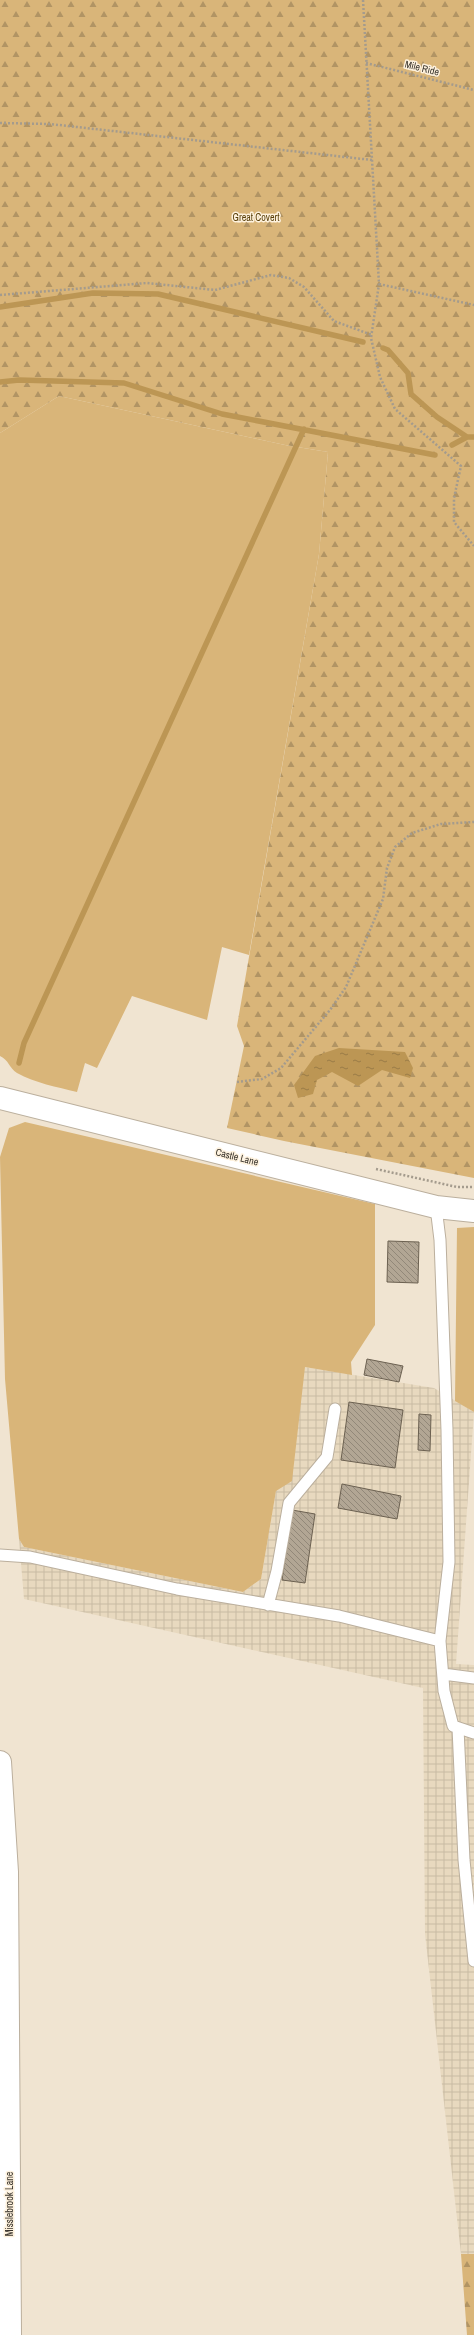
<svg xmlns="http://www.w3.org/2000/svg" width="474" height="2335" font-family="'Archivo Narrow',sans-serif">
<style>
.industrial{fill:url(#industrial-grid)}
.green{fill:#d9b579}
.forest{fill:url(#forest-firs)}
.water{fill:url(#water-ripples)}
.lines{fill:none;stroke-linecap:round;stroke-linejoin:round}
.stream{stroke:#bc9654;stroke-width:5.5}
.building{fill:url(#building-back-hatch);stroke:#6c6151}
.lane-casing{stroke:#bbaf9d;stroke-width:13}
.street-casing{stroke:#bbaf9d;stroke-width:24}
.secondary-casing{stroke:#bbaf9d;stroke-width:24}
.path{stroke:#a49b8d;stroke-width:2.5;stroke-dasharray:2 2;stroke-linecap:butt}
.lane{stroke:#fff;stroke-width:11}
.street{stroke:#fff;stroke-width:22}
.secondary{stroke:#fff;stroke-width:22}
.labels{text-anchor:middle;dominant-baseline:central;stroke-width:3;stroke-linejoin:round;paint-order:stroke}
.street-label{font-size:10px;fill:#3a352d;stroke:#fef2de}
.park-label{font-size:10px;fill:#593f09;stroke:#fef2de}
</style>
<defs>
<pattern id="industrial-grid" width="8" height="8" patternUnits="userSpaceOnUse"><rect width="8" height="8" fill="#e8d9bf"/><path d="M0 4h8M4 0v8" fill="none" stroke="#c8bba4"/></pattern>
<pattern id="forest-firs" width="22" height="20" patternUnits="userSpaceOnUse"><rect width="22" height="20" fill="#d9b579"/><path d="M5 1l3.5 6h-7zM16 11l3.5 6h-7z" fill="#b19464"/></pattern>
<pattern id="water-ripples" width="26" height="14" patternUnits="userSpaceOnUse"><rect width="26" height="14" fill="#bc9654"/><path d="M2 4q2-2 4 0t4 0M15 11q2-2 4 0t4 0" fill="none" stroke="#9a7b46"/></pattern>
<pattern id="building-back-hatch" width="6" height="6" patternUnits="userSpaceOnUse"><rect width="6" height="6" fill="#b2a694"/><path d="M-1 5l2 2M0 0l6 6M5-1l2 2" fill="none" stroke="#928879"/></pattern>
</defs>
<rect width="100%" height="100%" fill="#f0e4d1"/>
<path class="industrial" d="M305 1367 434 1388 474 1412 456 1664 474 1665V2254H461L425 1934 423 1688 24 1599 19 1539 24 1547 243 1592 261 1579 276 1491Z"/>
<path class="green" d="M59 396 285 445 328 452 319 554 249 955 222 947 207 1020 132 996 97 1068 85 1063 77 1092C57 1087 35 1083 17 1073 9 1068 9 1060 0 1056V433Z
M25 1122 375 1204V1325L351 1362 352 1375 305 1367 292 1481 276 1491 261 1579 243 1592 24 1547 19 1539 5 1379 0 1157 9 1128Z
M474 1227V1412L455 1401 457 1228Z"/>
<path class="forest" d="M0 0H474V1178L284 1141 227 1128 244 1046 237 1026 319 554 328 452 285 445 59 396 0 433Z
M461 2254H474V2335H467Z"/>
<path class="water" d="M339 1048 405 1052 413 1068 410 1078 382 1070 358 1086 332 1072 317 1080 313 1094 298 1098 294 1085 315 1056Z"/>
<g class="lines">
<path class="stream" d="M0 307 93 293 158 294 363 342
M383 348 388 350 408 373 411 394 437 417 467 437
M0 382 19 380 124 383 222 414 435 455
M452 445 467 437H474
M19 1063 24 1043 304 429"/>
</g>
<path class="building" d="M388 1241 419 1242 418 1283 387 1282Z
M367 1359 403 1366 399 1382 364 1375Z
M349 1402 403 1410 395 1468 341 1460Z
M419 1414 431 1415 430 1451 418 1450Z
M342 1484 401 1496 397 1519 338 1508Z
M292 1510 315 1514 305 1583 282 1580Z"/>
<g class="lines">
<defs>
<path id="lane" d="M436 1207 440 1240 447 1430 449 1562 440 1641
M0 1555 30 1557 177 1589 339 1616 440 1641 444 1691 453 1726 474 1733
M268 1605 277 1571 289 1503 327 1457 335 1409
M443 1674 474 1678
M458 1728 464 1860 474 1961"/>
<path id="street" d="M0 1762 7 1872 10 2335"/>
<path id="secondary" d="M0 1098 436 1207 474 1211"/>
</defs>
<use href="#lane" class="lane-casing"/>
<use href="#street" class="street-casing"/>
<use href="#secondary" class="secondary-casing"/>
<path class="path" d="M363 0 379 284 371 338 380 377 395 409 461 466 454 498V522L474 546
M366 63 474 90
M0 123 50 124 372 160
M379 284 474 305
M0 295 147 283 215 290 271 275 289 278 304 287 334 321 372 335
M237 1082 262 1079 281 1068 330 1010 346 987 383 899 387 868 395 847 412 833 441 824 474 822
M376 1169 457 1187H474"/>
<use href="#lane" class="lane"/>
<use href="#street" class="street"/>
<use href="#secondary" class="secondary"/>
</g>
<g class="labels">
<g class="street-label">
<text transform="translate(422 68) rotate(14)">Mile Ride</text>
<text transform="translate(237 1157) rotate(14)">Castle Lane</text>
<text transform="translate(9 2204) rotate(-90)">Misslebrook Lane</text>
</g>
<g class="park-label">
<text x="256" y="217">Great Covert</text>
</g>
</g>
</svg>
